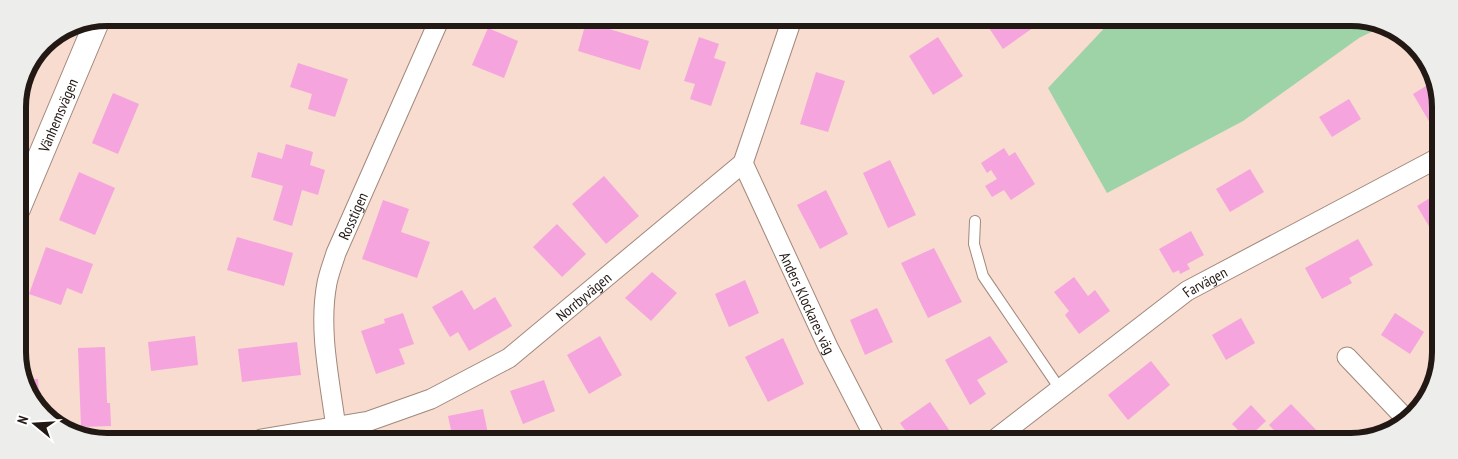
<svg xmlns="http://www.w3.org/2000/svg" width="1458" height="459" font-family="'PT Sans Narrow',sans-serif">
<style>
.green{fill:#9dd3a6}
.building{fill:#f6a4dd}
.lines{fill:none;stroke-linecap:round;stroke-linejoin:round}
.service-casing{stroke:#a1887c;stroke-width:12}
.minor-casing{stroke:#a1887c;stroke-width:21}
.tertiary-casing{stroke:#a1887c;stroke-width:26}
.service{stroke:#fff;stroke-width:10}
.minor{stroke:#fff;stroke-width:19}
.tertiary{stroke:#fff;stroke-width:24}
.labels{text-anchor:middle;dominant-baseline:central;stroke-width:5;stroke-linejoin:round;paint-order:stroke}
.street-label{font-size:15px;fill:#221814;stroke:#fff}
.rim{fill:none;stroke:#221814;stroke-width:6}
</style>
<rect width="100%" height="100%" fill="#f7dccf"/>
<path class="green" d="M1112 20 1374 21 1383 26 1359 38 1243 121 1107 193 1048 88Z"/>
<path class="building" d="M148 18H183L184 28 148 29Z
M989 20H1038L1040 23 1003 49 985 22Z
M586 22 649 41 640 70 578 51Z
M488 28 518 41 504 78 472 65Z
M699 37 719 44 714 58 726 62 711 106 690 99 695 84 684 81Z
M938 37 963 76 933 95 909 56Z
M298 63 348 79 335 117 308 109 312 94 290 87Z
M816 72 845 81 828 132 800 124Z
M1434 81 1439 90V117L1430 123 1413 94Z
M113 93 139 104 118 154 92 143Z
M1349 99 1361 119 1332 137 1319 117Z
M286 144 313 152 310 165 325 170 318 195 302 190 292 226 273 220 283 186 251 177 258 152 282 159Z
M1004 148 1009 156 1015 152 1035 184 1011 200 1004 190 992 197 985 186 997 179 991 170 987 173 981 163Z
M890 160 916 215 888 228 863 173Z
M1250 169 1264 192 1230 212 1216 189Z
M79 172 115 188 95 235 59 220Z
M604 176 639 216 606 244 572 204Z
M826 190 848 234 820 249 797 205Z
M1438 193V230L1433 233 1417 206Z
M383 200 409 209 401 232 430 242 417 278 362 259Z
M557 224 586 254 562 277 533 247Z
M1191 231 1204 255 1187 264 1190 269 1180 274 1179 270 1173 273 1159 249Z
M237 237 293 253 284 286 227 270Z
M1358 239 1373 265 1349 278 1352 283 1322 299 1305 268Z
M46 247 93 264 82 294 67 288 61 305 29 294Z
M934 248 962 302 928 318 901 263Z
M652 272 677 293 651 321 625 298Z
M1074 277 1088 296 1095 290 1110 311 1079 334 1065 315 1069 311 1054 292Z
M745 280 759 313 729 327 715 294Z
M462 290 474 310 495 297 512 326 469 351 458 332 450 337 432 307Z
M877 308 893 342 865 355 850 320Z
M403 313 414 344 399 349 405 364 376 374 361 331 385 323 384 319Z
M1395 313 1424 332 1410 354 1381 335Z
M1241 318 1255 343 1226 360 1212 335Z
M195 336 198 365 151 371 148 342Z
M600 336 622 375 589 394 567 355Z
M990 336 1008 362 977 380 986 394 970 405 945 360Z
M783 338 804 384 768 402 745 357Z
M297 342 301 375 242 382 238 349Z
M105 347 107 403H110L111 426 81 427 78 348Z
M1151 361 1170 385 1128 420 1108 395Z
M24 379H38L40 411Z
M544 380 555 411 523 424 510 391Z
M930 402 956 440H933L928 433 917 440H912L900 423Z
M1291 404 1322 436 1316 441H1284L1269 425Z
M1251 405 1266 421 1247 439 1232 424Z
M483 409 489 439H453L448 416Z"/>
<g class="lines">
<defs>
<path id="service" d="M975 221 974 244 983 276 1060 389"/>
<g id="minor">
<path id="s1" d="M743 163 828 347 876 440"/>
<path d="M1347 357 1407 420"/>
<path id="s2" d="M336 428C330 381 318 330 327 283 329 273 333 263 336 253L440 18"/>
<path id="s3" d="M261 439 369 421 431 399 509 358 743 163 792 19"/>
<path id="s4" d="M994 440 1187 291 1438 158"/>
</g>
<g id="tertiary">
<path id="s5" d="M18 209 98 19"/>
</g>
</defs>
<use href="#service" class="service-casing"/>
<use href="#minor" class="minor-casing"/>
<use href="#tertiary" class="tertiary-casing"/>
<use href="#service" class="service"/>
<use href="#minor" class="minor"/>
<use href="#tertiary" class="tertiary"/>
</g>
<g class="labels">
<g class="street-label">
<text stroke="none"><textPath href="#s5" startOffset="102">Vänhemsvägen</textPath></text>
<text stroke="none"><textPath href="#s2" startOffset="218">Rosstigen</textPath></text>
<text stroke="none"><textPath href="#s4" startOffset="264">Farvägen</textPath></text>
<text stroke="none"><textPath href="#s3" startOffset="360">Norrbyvägen</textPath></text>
<text stroke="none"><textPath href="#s1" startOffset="154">Anders Klockares väg</textPath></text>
</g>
</g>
<path d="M0 0H1458V459H0ZM107 26H1351A81 81 0 0 1 1432 107V352A81 81 0 0 1 1351 433H107A81 81 0 0 1 26 352V107A81 81 0 0 1 107 26Z" fill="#ededec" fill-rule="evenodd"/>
<path class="rim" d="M107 26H1351A81 81 0 0 1 1432 107V352A81 81 0 0 1 1351 433H107A81 81 0 0 1 26 352V107A81 81 0 0 1 107 26Z"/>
<g transform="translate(35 424) rotate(288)" stroke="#ffffff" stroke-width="4" paint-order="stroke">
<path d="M0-4L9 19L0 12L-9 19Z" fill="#221814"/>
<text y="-8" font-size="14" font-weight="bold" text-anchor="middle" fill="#221814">N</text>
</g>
</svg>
